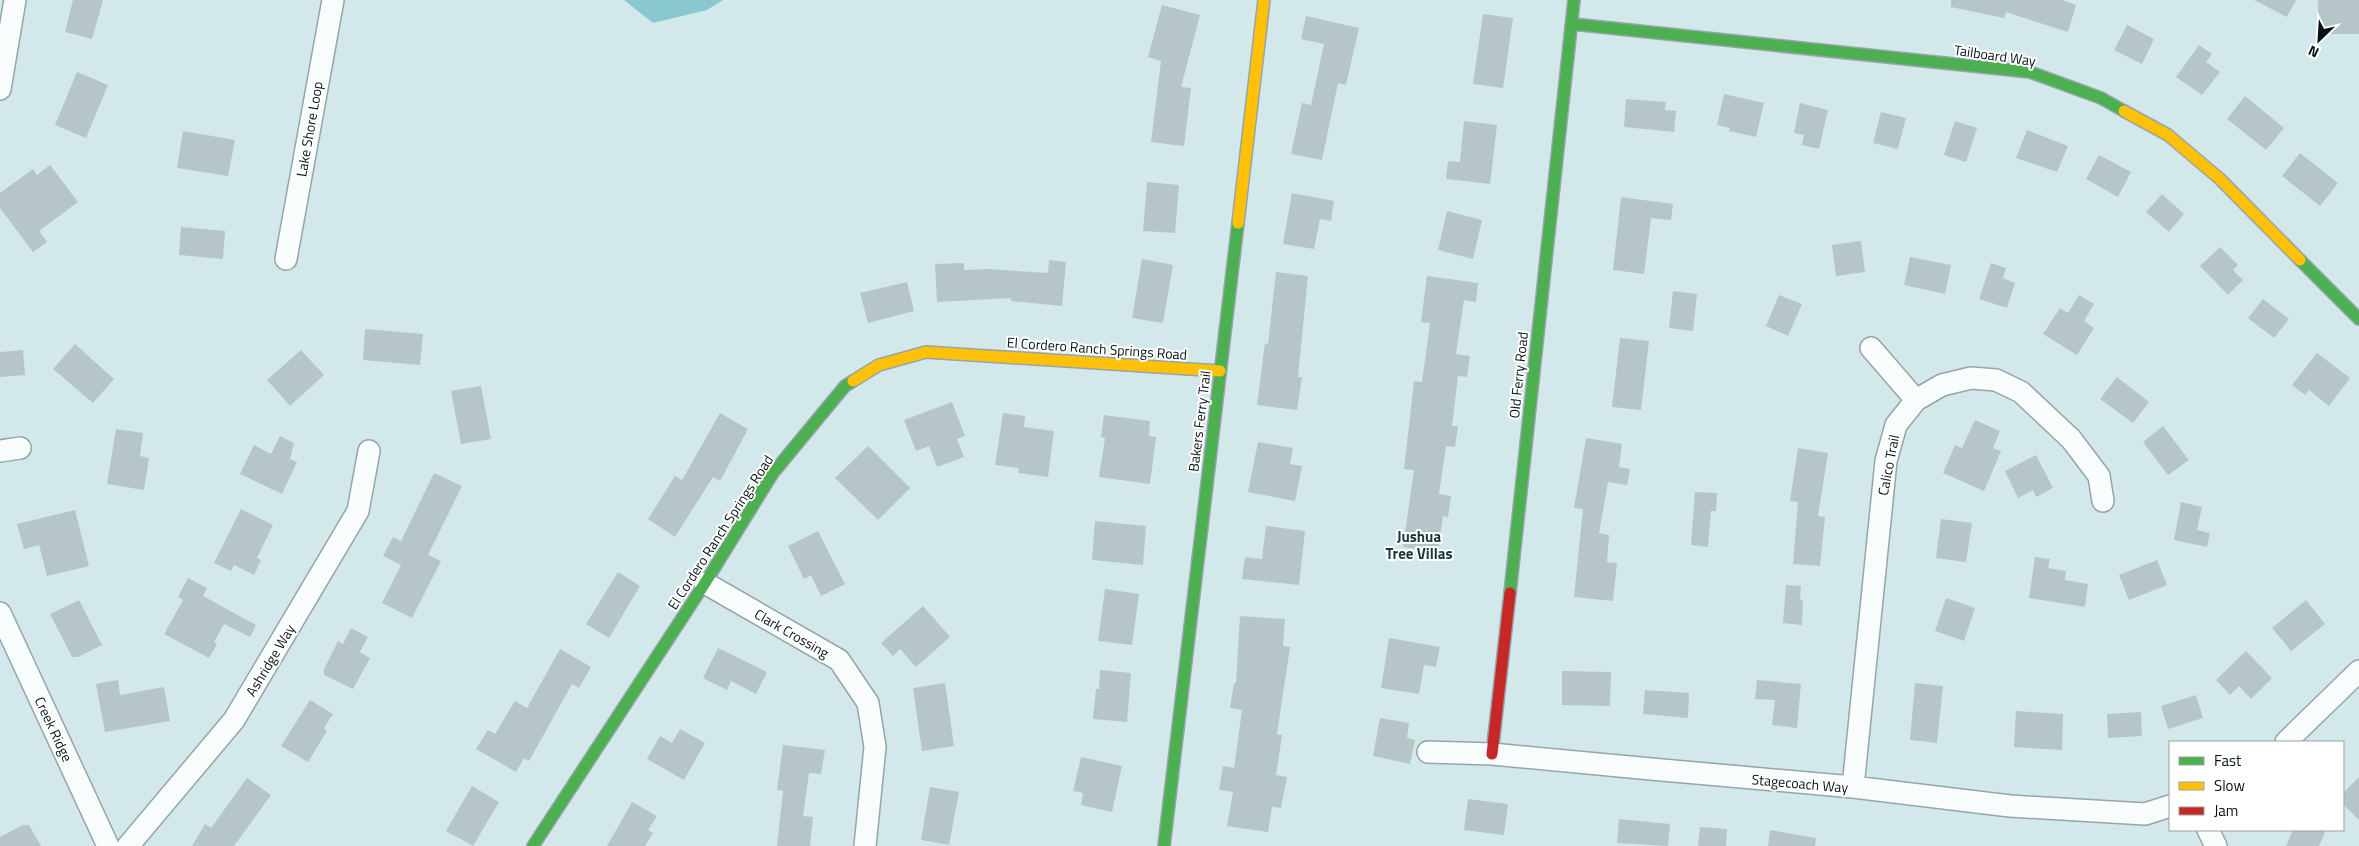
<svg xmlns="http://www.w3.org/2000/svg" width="2359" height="846" font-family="'Titillium Web',sans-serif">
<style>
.water{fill:#89c8d0}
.building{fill:#b6c6c8}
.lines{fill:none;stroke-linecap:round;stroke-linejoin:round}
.street-casing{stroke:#95a5a8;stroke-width:24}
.fast-casing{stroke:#95a5a8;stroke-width:14}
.slow-casing{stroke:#95a5a8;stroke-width:14}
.jam-casing{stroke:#95a5a8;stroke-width:14}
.street{stroke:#f8fcfc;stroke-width:21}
.fast{stroke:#4caf50;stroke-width:11}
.slow{stroke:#ffc107;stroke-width:11}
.jam{stroke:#c62828;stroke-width:11}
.labels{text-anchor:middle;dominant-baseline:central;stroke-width:4;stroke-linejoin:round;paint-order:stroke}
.street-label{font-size:14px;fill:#061315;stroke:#fff}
.neighbourhood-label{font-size:15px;font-weight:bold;fill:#16383d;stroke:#fff}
</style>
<rect width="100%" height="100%" fill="#d3e8eb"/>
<path class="water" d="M624 0H723L707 10 653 23Z"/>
<path class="building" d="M73 0H103L92 39 65 32Z
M1951 0H2062L2076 5 2068 32 2006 12 2004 18 1951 7Z
M2254 0H2296L2287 17Z
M2318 0H2359V34H2318Z
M1162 5 1200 15 1181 87 1191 88 1184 146 1151 142 1161 61 1148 57Z
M1483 14 1513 18 1503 88 1473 84Z
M1306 16 1359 28 1346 85 1338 83 1322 160 1291 154 1302 103 1311 105 1324 44 1301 39Z
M2127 25 2154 39 2142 64 2114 50Z
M2199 45 2212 54 2206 62 2220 72 2202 95 2176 77Z
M77 72 108 85 86 138 55 125Z
M1724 94 1764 103 1756 137 1729 131 1730 128 1717 125Z
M2245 96 2284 128 2266 150 2227 119Z
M1626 99 1666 102 1665 110 1676 111 1674 132 1624 127Z
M1800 103 1828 110 1819 149 1802 145 1804 135 1794 133Z
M1881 112 1906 118 1898 149 1873 143Z
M1464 121 1497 125 1490 184 1446 179 1448 161 1460 162Z
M1955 121 1977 128 1966 162 1944 155Z
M2027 130 2068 146 2057 172 2016 158Z
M183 131 235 140 228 176 177 168Z
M2300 153 2338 183 2320 206 2282 176Z
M2099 155 2131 172 2118 197 2086 179Z
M50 165 78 202 39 231 47 242 33 252 0 208V193L33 169 37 175Z
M1147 182 1179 185 1175 233 1143 231Z
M1292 193 1334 201 1331 221 1320 219 1314 249 1283 244Z
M2162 194 2184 214 2169 232 2146 212Z
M1621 197 1673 204 1671 220 1651 218 1644 274 1613 270Z
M1447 211 1482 220 1473 259 1438 250Z
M181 227 225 231 223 259 179 255Z
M1861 241 1865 272 1836 276 1832 245Z
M2220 247 2238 265 2233 270 2243 280 2228 295 2200 266Z
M1910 257 1951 265 1945 294 1904 285Z
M1142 259 1173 265 1163 323 1132 318Z
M1049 260 1066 262 1062 306 1011 301V298L937 302 935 264 964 263V270L987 269 1048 273Z
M1991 263 2006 268 2003 278 2015 283 2007 308 1979 299Z
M1276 272 1308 276 1298 377H1302L1297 410 1257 405 1265 343 1268 344Z
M1427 276 1478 283 1476 302 1464 300 1456 354 1470 356 1467 377 1458 376 1452 426H1458L1455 447 1446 446 1439 494 1451 496 1448 517 1443 516 1438 552 1403 547 1414 470 1404 469 1414 381 1422 382 1430 323 1421 322Z
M907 282 914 311 868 323 860 293Z
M1673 291 1697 294 1693 331 1669 328Z
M1779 295 1802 304 1788 336 1766 326Z
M2079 295 2094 304 2084 321 2094 328 2077 355 2043 334 2060 308 2068 313Z
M2263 299 2289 319 2274 338 2248 318Z
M365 329 423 334 420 365 363 360Z
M1620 338 1649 341 1641 410 1612 407Z
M75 344 114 379 93 403 53 369Z
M23 350 25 375 0 377V352Z
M301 350 324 375 290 406 267 380Z
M2317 353 2350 378 2329 406 2309 390 2305 395 2292 385Z
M2117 377 2149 402 2133 423 2100 399Z
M481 386 491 439 461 444 451 391Z
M952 402 965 436 957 439 964 457 937 467 929 446 916 451 904 420Z
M720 413 748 429 720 481 713 477 675 537 648 519 675 476 682 480Z
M1003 413 1025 416 1024 427 1054 431 1048 477 1018 473 1019 468 995 465Z
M1104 415 1150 421 1149 436 1156 437 1150 484 1099 477 1105 438 1101 437Z
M1975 420 2000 431 1993 448 2001 451 1984 491 1943 473 1955 445 1962 448Z
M2163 426 2189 460 2168 475 2143 442Z
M116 429 143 433 140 456 149 458 144 490 107 484Z
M280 436 294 443 290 459 297 462 282 494 240 474 254 445 271 454Z
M1586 438 1622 444 1619 467 1630 469 1627 485 1608 482 1599 533 1609 535 1607 562 1617 563 1613 601 1574 597 1583 509 1574 508Z
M1258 442 1293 448 1290 464 1302 466 1295 501 1248 492Z
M868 446 910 488 878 520 835 478Z
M1798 448 1828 453 1818 516 1825 517 1820 566 1793 564 1798 502 1790 501Z
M2036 455 2053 488 2036 497 2033 490 2018 498 2005 471Z
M434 473 462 486 428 555 441 561 412 618 382 603 401 565 383 556 393 537 401 541Z
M1695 492 1717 493 1716 511H1711L1708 547 1691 545Z
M2181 502 2202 507 2197 530 2210 533 2207 547 2174 540Z
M241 509 273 525 257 558 261 560 254 575 234 565 231 571 214 563Z
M75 510 89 566 47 576 39 545 24 549 17 524Z
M1941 519 1972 523 1966 562 1936 558Z
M1095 521 1146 526 1143 565 1092 560Z
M1266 526 1305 531 1299 585 1242 579 1245 557 1262 559Z
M818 531 845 584 821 596 811 575 804 579 788 546Z
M2035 557 2050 559 2048 568 2066 571 2065 580 2088 584 2085 607 2029 598Z
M2157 560 2167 585 2129 600 2119 575Z
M618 572 640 586 609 638 586 624Z
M188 578 207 588 203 596 256 625 250 637 224 624 214 642 217 644 209 658 164 634 183 600 178 597Z
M1786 585 1801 586 1800 600H1803L1802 625 1783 623Z
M1105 589 1139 594 1132 645 1098 641Z
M1946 598 1975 608 1964 641 1935 631Z
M79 600 102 645 78 657H72L50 614Z
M2306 600 2325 624 2291 651 2272 628Z
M923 606 950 637 916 667 900 649 893 656 881 643Z
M1240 616 1285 619 1283 646 1290 647 1277 734 1282 735 1276 775 1287 777 1281 808 1272 807 1268 832 1227 826 1233 792 1219 790 1223 766 1234 768 1242 710 1230 708 1234 683H1236Z
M351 628 368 637 360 652 370 658 353 689 324 675V669L338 641 343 644Z
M1389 638 1440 647 1436 667 1424 665 1419 694 1381 688Z
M718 648 767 672 756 694 731 681 727 690 703 678Z
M560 649 591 667 579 688 572 684 529 761 524 758 516 772 476 749 488 730 495 734 515 701 527 708Z
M2246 651 2272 678 2251 699 2239 686 2230 695 2216 680Z
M1100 670 1131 673 1127 722 1093 719 1096 689H1099Z
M1562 671 1611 672 1610 706 1562 705Z
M118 680 120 695 164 687 170 721 105 732 96 684Z
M1757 680 1801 684 1797 728 1772 725 1775 700 1755 699Z
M945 683 954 746 922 751 913 688Z
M1915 683 1943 686 1937 743 1910 740Z
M1645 690 1689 693 1688 718 1643 714Z
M2196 695 2203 718 2168 729 2161 706Z
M310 700 333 714 324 728 327 731 308 762 281 746Z
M2016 711 2063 714 2062 750 2014 747Z
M2141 712 2142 736 2108 738 2107 714Z
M1380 718 1409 723 1407 738 1415 740 1410 764 1373 756Z
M680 729 705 743 684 780 647 759 660 736 672 743Z
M783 745 825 750 821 774 809 773 803 816 813 817 810 846H777L783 791 777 790Z
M1081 757 1122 766 1112 812 1081 805 1083 793 1073 791Z
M2359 777V820L2343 804V793Z
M247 778 271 795 234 846H192L205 824 211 828Z
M472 786 499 802 473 846 446 831Z
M930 787 959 792 949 845 921 840Z
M1468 799 1508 804 1504 835 1464 830Z
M632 802 657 816 648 830 653 833 645 846H607Z
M1619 819 1670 824 1668 846 1617 843Z
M23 825H29L41 846H0V837Z
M1700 827 1727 829 1726 846H1698Z
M1770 830 1816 838 1815 846H1768Z
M2293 830H2326L2319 846H2286Z"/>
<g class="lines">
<defs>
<path id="street" d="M0 89 15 0
M286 259 333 0
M1871 348 1916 400
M0 451 20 448
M705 583 839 660 868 703 875 747 865 846
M0 613 108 846
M2286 742 2359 671
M1428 752 1492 754 1651 769 1853 787 2010 806 2145 814 2170 806
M1853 787 1886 461 1896 425 1916 400 1942 385 1971 378 1996 380 2021 392 2071 439 2099 476 2103 501
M2208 830 2216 846
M128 846 234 720 358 511 369 451"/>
<path id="fast" d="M1572 24 2030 72 2101 98 2124 111
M2300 260 2359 319
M1510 593 1574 0
M533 846 705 583 773 473 845 386 853 381
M1164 846 1238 223"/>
<path id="slow" d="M2124 111 2168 135 2220 179 2300 260
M1238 223 1264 0
M853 381 879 365 926 352 1220 371"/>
<path id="jam" d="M1492 754 1510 593"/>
</defs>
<use href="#street" class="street-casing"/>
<use href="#fast" class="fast-casing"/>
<use href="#slow" class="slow-casing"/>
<use href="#jam" class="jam-casing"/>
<use href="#street" class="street"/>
<use href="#fast" class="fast"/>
<use href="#slow" class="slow"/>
<use href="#jam" class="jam"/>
</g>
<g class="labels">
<g class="street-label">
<text transform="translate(1995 55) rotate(8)">Tailboard Way</text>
<text transform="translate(309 129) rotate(-80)">Lake Shore Loop</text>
<text transform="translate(1097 348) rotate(4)">El Cordero Ranch Springs Road</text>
<text transform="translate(1518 375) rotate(-84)">Old Ferry Road</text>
<text transform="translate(1199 421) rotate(-83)">Bakers Ferry Trail</text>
<text transform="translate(1888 465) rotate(-79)">Calico Trail</text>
<text transform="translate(720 532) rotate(-57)">El Cordero Ranch Springs Road</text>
<text transform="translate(792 633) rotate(30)">Clark Crossing</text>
<text transform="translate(270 660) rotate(-59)">Ashridge Way</text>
<text transform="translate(54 729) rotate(65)">Creek Ridge</text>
<text transform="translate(1800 783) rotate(5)">Stagecoach Way</text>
</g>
<g class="neighbourhood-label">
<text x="1419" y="536">Jushua<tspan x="1419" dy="17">Tree Villas</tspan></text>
</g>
</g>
<rect x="2169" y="741" width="175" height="90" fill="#ffffff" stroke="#9ba1a1"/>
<rect x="2179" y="757" width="25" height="8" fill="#4caf50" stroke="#9ba1a1"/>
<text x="2214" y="766" font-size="15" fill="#061315">Fast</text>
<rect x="2179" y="782" width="25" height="8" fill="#ffc107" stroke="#9ba1a1"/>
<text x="2214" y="791" font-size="15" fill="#061315">Slow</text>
<rect x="2179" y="807" width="25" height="8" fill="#c62828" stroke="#9ba1a1"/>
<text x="2214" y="816" font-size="15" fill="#061315">Jam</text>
<g transform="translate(2319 40) rotate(205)" stroke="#ffffff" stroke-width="4" paint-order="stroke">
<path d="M0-4L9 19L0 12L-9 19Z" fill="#061315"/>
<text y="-8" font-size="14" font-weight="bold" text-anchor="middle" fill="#061315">N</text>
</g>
</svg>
